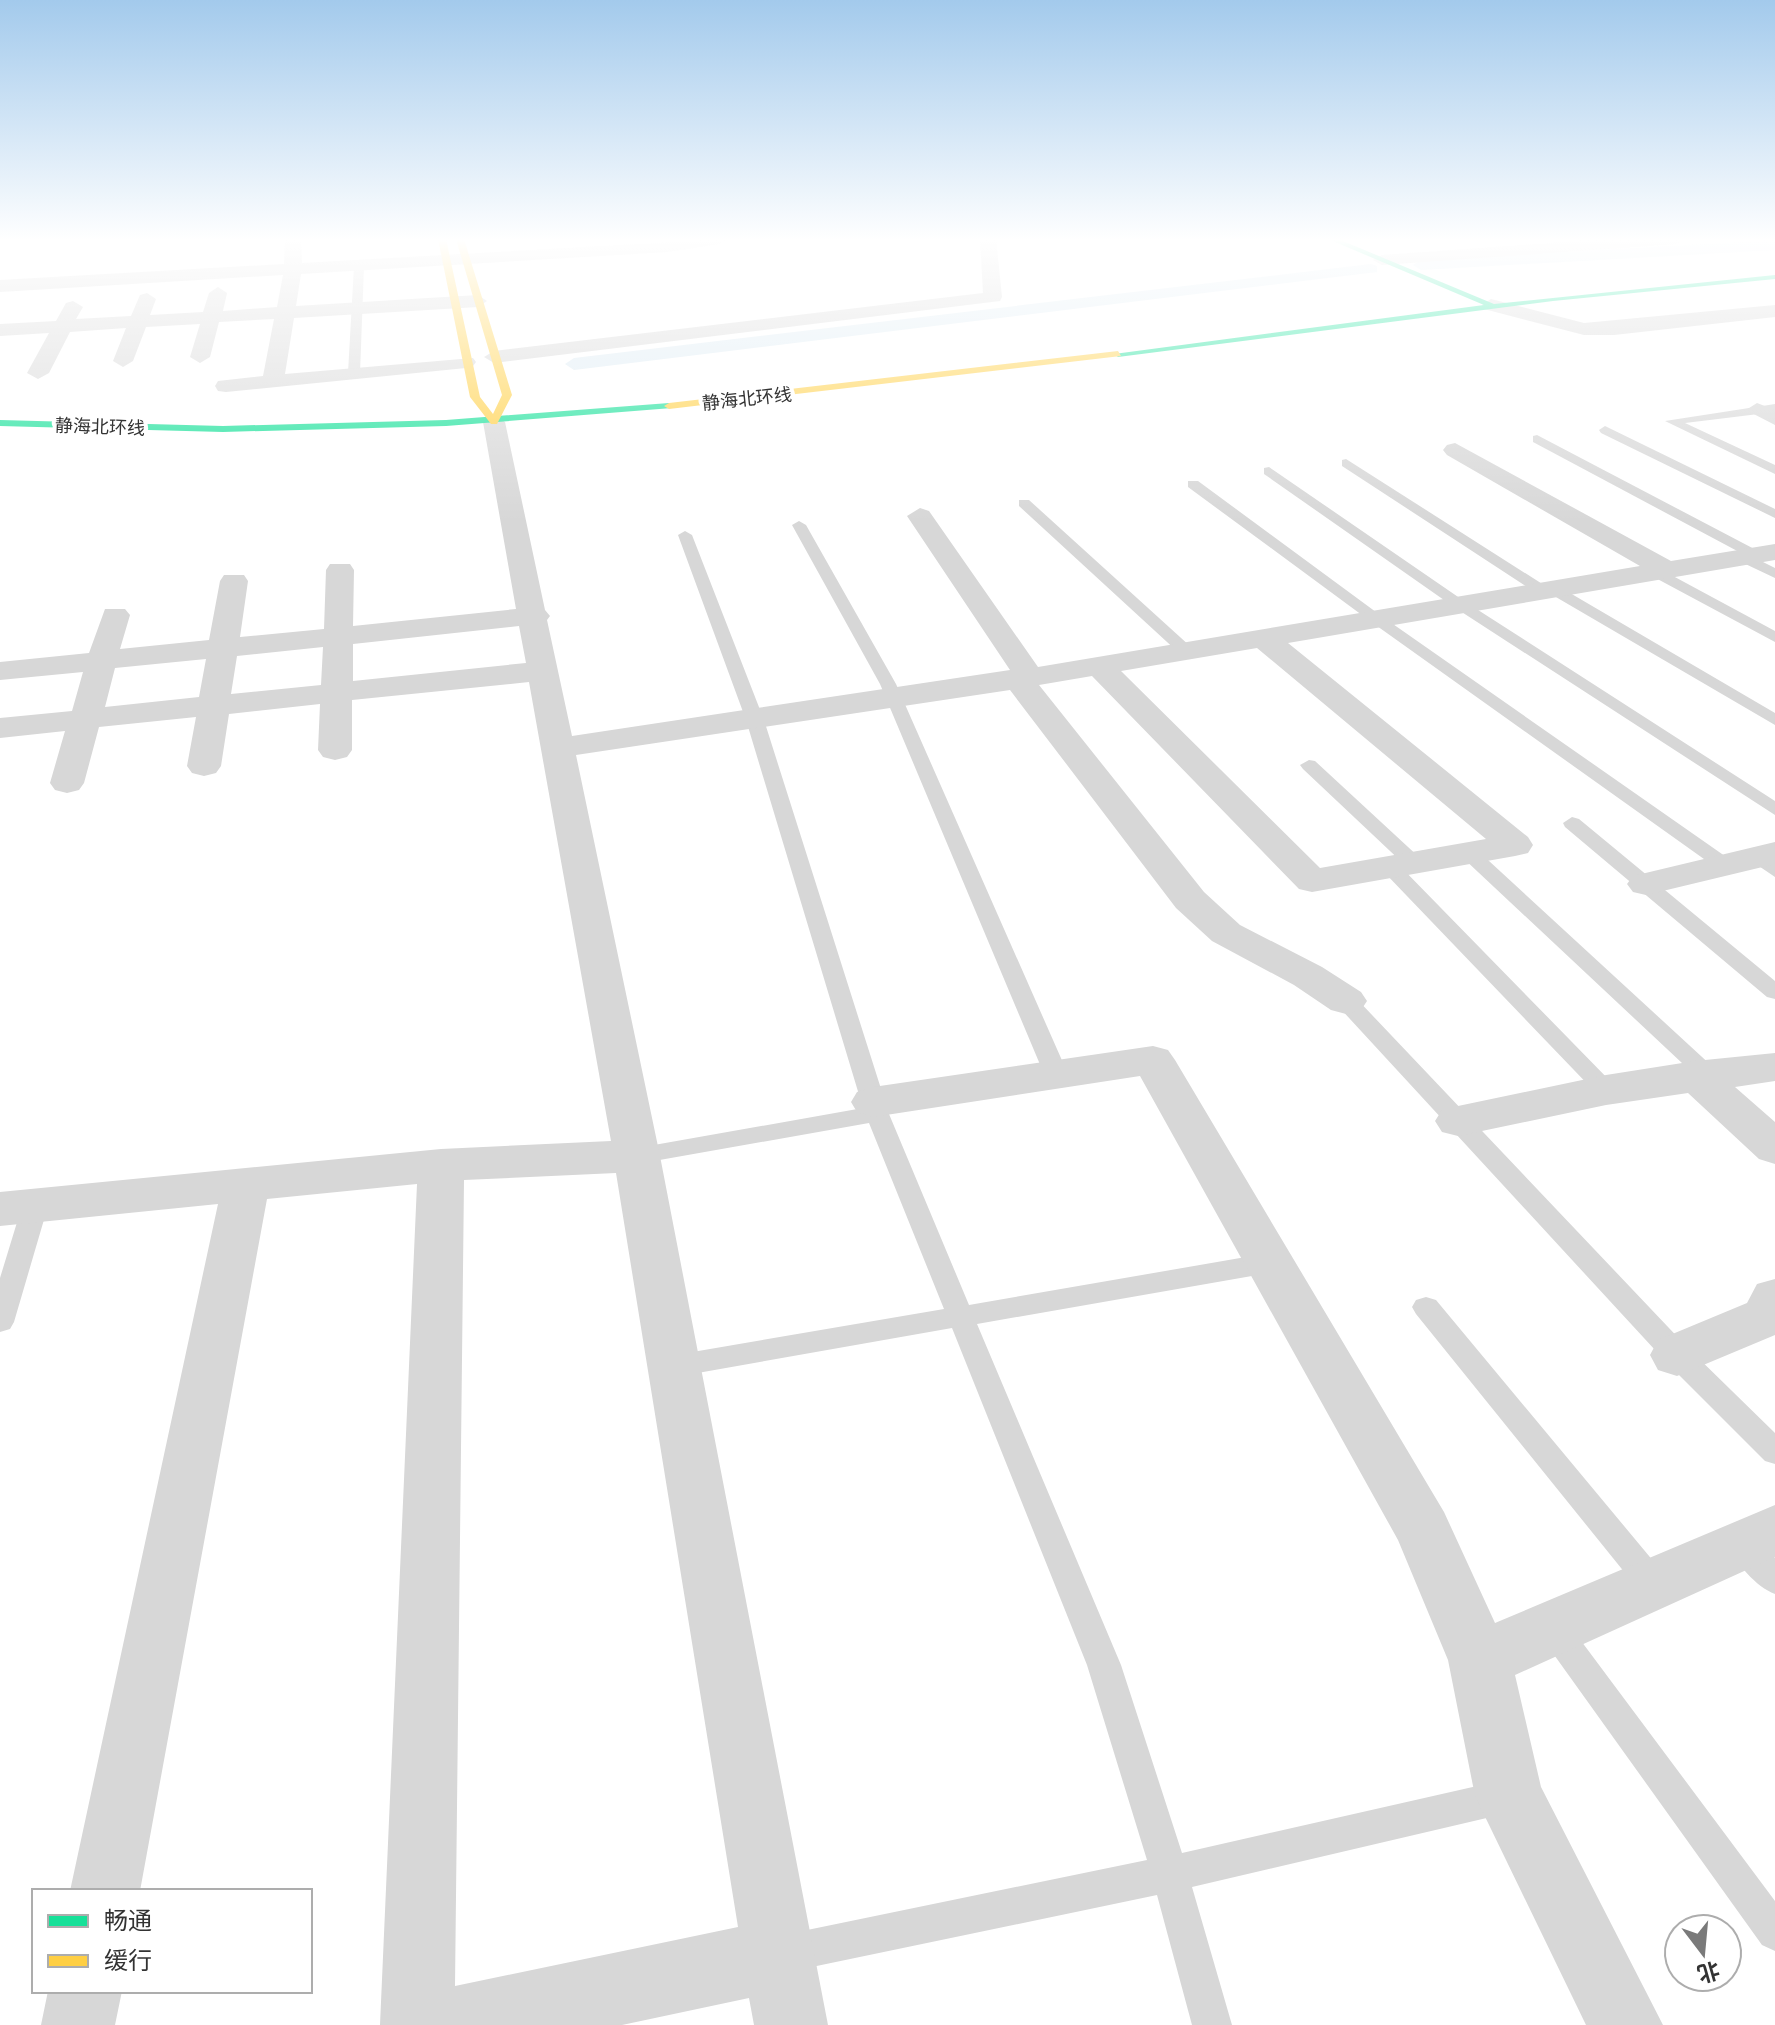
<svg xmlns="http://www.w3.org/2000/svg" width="1775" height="2025" font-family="Montserrat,'Noto Sans SC',sans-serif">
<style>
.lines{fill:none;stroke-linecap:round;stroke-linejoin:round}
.canal{fill:#ddebf3;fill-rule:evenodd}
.lane{fill:#d7d7d7;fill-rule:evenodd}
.street{fill:#d7d7d7;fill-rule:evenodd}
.fast{fill:#16e098;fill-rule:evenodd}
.slow{fill:#ffcf43;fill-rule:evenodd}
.labels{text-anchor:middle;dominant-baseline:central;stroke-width:8;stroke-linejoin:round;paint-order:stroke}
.far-street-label{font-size:18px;fill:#333;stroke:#fff}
</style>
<rect width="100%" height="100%" fill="#fff"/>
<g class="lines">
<path class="canal" d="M1775 240V250L1421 270 1413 265 1421 260Z
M1371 264 1377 266V272L574 370 565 364 574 358Z"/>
<path class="lane" d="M359 263 364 266 360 373 354 376 348 373 354 266Z
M1775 404V412L1685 423 1775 465V474L1665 421Z
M1605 426 1775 509V518L1601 433 1599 430Z
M1537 435 1760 552 1762 555 1757 559 1775 568V578L1737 560 1735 557 1741 553 1533 442V436Z
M1346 459 1547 587 1558 586 1775 713V725L1549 593 1538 594 1342 466V460Z
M1269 467 1464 601 1775 801V815L1454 607 1264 474V468Z
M1188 481H1198L1380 615 1732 861 1735 865 1732 869H1718L1370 621 1188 487Z
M1019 500H1029L1191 647V653H1179L1019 506Z
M799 521 806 525 896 684 1068 1074 1064 1079 1056 1081 1044 1074 880 684 792 525Z
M685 531 692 535 764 720 889 1114 969 1305 1269 1253 1278 1256 1282 1263 1278 1270 1269 1273 977 1324 1121 1665 1182 1853 1508 1779 1520 1784 1526 1796 1520 1808 1508 1813 1192 1887 1232 2025H1192L1157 1895 783 1973 770 1967 764 1954 770 1941 783 1935 1147 1860 1087 1665 952 1328 675 1377 665 1374 661 1366 665 1358 675 1355 944 1309 869 1123 637 1164 628 1162 625 1156 628 1150 637 1148 863 1108 746 720 678 535Z
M1650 569H1660L1775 631V642L1650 575Z
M1309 760 1315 761 1421 859 1424 863 1421 867H1407L1303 769 1300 765Z
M1572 817 1579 819 1775 981V999L1767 997 1565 827 1563 823Z
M1469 847 1476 849 1714 1068 1718 1073 1714 1078H1698L1462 857 1459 853Z
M1757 852 1775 862V877L1747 858 1750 854Z
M1390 861 1397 863 1614 1085 1618 1090 1614 1095H1598L1383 871 1380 867Z
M1346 994 1354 996 1687 1347 1775 1433V1464L1765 1461 1667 1363 1338 1006 1335 1001 1338 996Z
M35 1197 44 1200 48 1206 14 1322 10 1329 0 1332V1278L22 1206 26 1200Z
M1426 1297 1436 1300 1664 1574 1669 1584 1664 1594 1653 1598 1642 1594 1416 1314 1412 1307 1416 1300Z
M1743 1531 1754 1534 1775 1558V1594C1756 1587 1736 1563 1727 1544L1732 1534Z
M1553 1613 1564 1618 1775 1901V1951L1762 1945 1542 1638 1537 1628 1542 1618Z"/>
<path class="street" d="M285 239H301L302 263 727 239 719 244 668 252 301 274 296 306 478 295 487 301 478 307 294 318 285 374 473 358 476 362 473 366 466 368 226 392 218 391 215 386 218 381 263 376 274 319 219 322 210 357 200 363 190 357 200 324 146 327 133 361 123 367 113 361 126 328 70 332 49 373 38 379 27 373 49 333 0 336V324L56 321 66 303 73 301 83 307 76 319 131 316 140 295 147 293 156 299 150 315 203 312 209 293 218 287 227 293 223 311 277 307 283 275 0 292V280L284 264Z
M980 239H996L1002 297 1000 301 494 363 484 357 494 351 983 293Z
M1606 239H1685L1677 244 1382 265 1373 260 1382 255Z
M1491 299 1584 323 1775 305V317L1614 335H1584L1484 309 1482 305Z
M1757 403 1775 410V425L1746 410Z
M494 415 505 422 545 610 550 616 547 620 572 736 1010 670 907 516 920 508 929 511 1038 667 1640 566 1447 455 1443 450 1447 445 1455 443 1671 561 1775 544V560L1288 643 1528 837 1533 845 1528 853 1515 856 1312 892 1299 889 1092 676 1039 685 1204 892 1240 925 1322 967 1361 992 1367 1001 1361 1010 1346 1014 1331 1010 1294 985 1212 941 1176 908 1010 690 576 755 660 1156 828 2025H754L749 1998 622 2025H380L417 1184 267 1199 140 1891H70L218 1204 0 1226V1192L441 1149 611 1141 529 682 352 700V750L347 757 335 760 323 757 318 750 320 704 229 714 221 766 216 773 204 776 192 773 187 766 196 717 99 727 84 783 79 790 67 793 55 790 50 783 65 731 0 738V718L72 711 83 672 0 680V662L89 653 105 609H125L130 615 120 649 209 640 220 581 224 575H244L248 581 240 637 324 629 326 570 330 564H350L354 570 353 626 516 609 483 422ZM519 626 526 663 353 681V644ZM323 647 321 685 231 694 237 656ZM1257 648 1486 839 1320 868 1121 671ZM206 659 199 697 105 707 115 668ZM616 1173 738 1927 455 1986 464 1180Z
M1775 842V864L1646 895 1633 892 1627 884 1633 876Z
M1153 1046 1168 1050 1175 1060 1444 1512 1495 1623 1775 1505V1557L1515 1675 1541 1787 1663 2025H1586L1475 1796 1448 1660 1398 1540 1140 1076 873 1117 857 1112 851 1102 857 1092 873 1087Z
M1775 1053V1081L1735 1087 1775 1122V1164L1759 1159 1688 1093 1606 1105 1458 1136 1442 1132 1435 1121 1442 1110 1458 1106 1606 1075 1695 1061Z
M1775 1279V1335L1677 1376 1658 1370 1650 1355 1658 1340 1747 1303 1757 1284Z
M48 1991H122L115 2025H41Z"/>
<path class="fast" d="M1328 239H1338L1494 304 1775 275V279L1553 301 1118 357 1114 354 1484 305Z
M669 403 672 404V408L446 426 223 432 0 426V420L223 426 446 420Z"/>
<path class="slow" d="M438 239H446L480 397 493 414 502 395 456 239H464L512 395 497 424H491L470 397Z
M1118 351 1121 356 669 409 664 406 669 403Z"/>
</g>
<linearGradient id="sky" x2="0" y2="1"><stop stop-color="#a3caec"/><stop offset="0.46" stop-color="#fff"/><stop offset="1" stop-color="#fff" stop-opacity="0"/></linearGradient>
<rect width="1775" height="522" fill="url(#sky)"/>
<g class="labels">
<g class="far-street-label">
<text transform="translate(747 399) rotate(-6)">静海北环线</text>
<text transform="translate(100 427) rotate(2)">静海北环线</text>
</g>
</g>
<rect x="32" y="1889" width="280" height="104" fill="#ffffff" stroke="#adadad" stroke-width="2"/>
<rect x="48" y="1915" width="40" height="12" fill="#16e098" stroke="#adadad" stroke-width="2"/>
<text x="104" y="1929" font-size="24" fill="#333333">畅通</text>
<rect x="48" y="1955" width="40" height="12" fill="#ffcf43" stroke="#adadad" stroke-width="2"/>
<text x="104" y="1969" font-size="24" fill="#333333">缓行</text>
<g transform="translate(1703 1953) rotate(164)"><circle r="38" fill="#ffffff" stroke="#adadad" stroke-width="2"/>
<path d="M0-6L14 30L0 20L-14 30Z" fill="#7a7a7a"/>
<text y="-12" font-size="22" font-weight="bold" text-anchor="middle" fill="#333333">北</text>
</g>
</svg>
